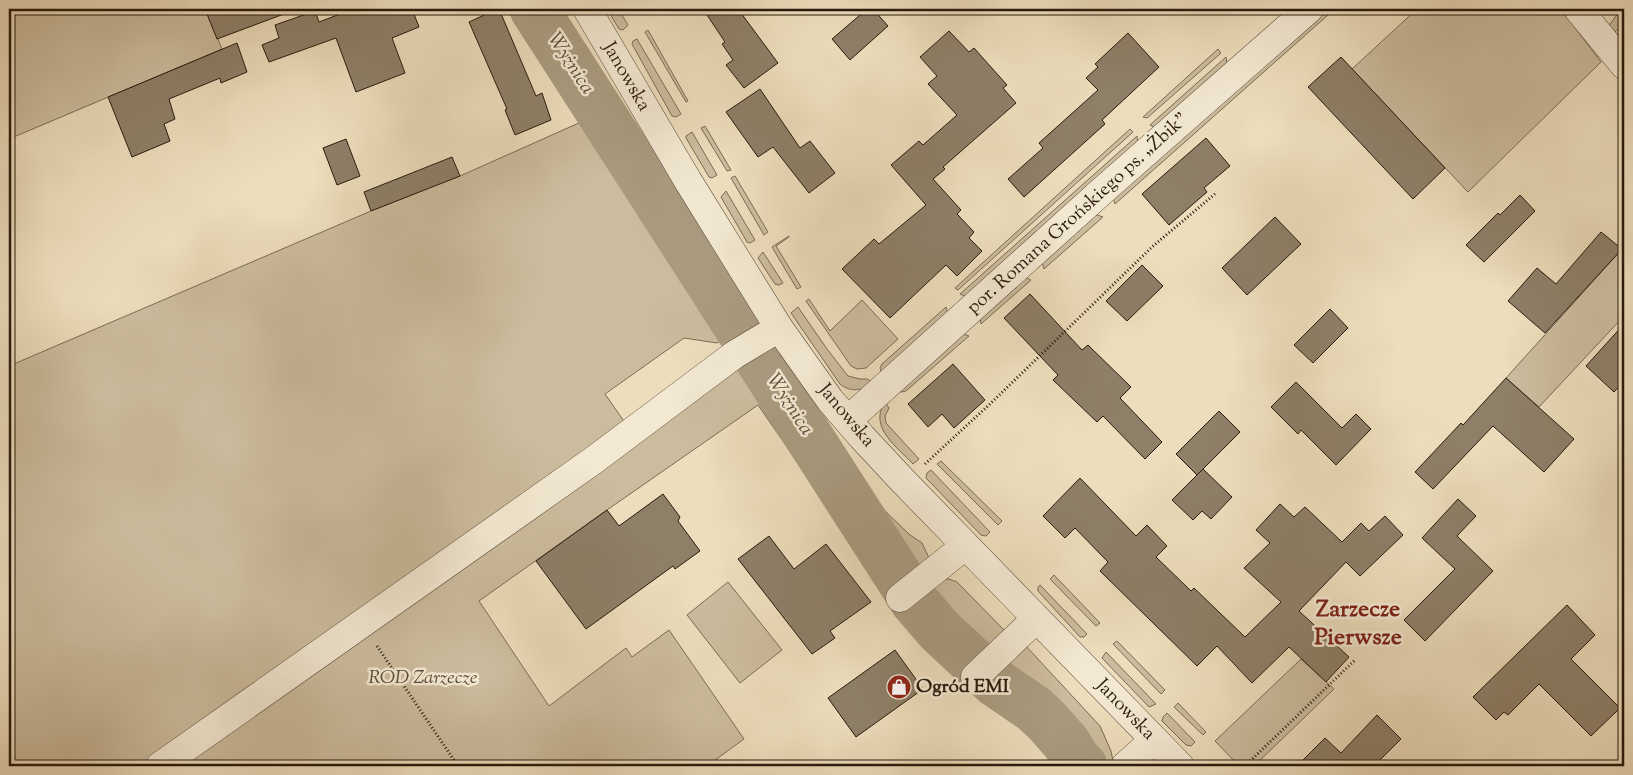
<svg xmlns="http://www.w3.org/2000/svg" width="1633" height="775" font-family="'Sorts Mill Goudy',serif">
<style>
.green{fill:#ccbc9e;stroke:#7a6b56}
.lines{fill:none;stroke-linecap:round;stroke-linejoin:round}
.river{stroke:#aa9b80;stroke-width:49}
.building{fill:#8e7f68;stroke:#281a0d}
.minor-casing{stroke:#594b39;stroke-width:29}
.path{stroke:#281a0d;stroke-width:3;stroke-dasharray:1 2.5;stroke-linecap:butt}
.minor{stroke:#f3e9d3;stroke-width:28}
.labels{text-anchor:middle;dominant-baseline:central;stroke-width:5;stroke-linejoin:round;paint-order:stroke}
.street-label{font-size:19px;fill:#281a0d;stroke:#f3e9d3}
.park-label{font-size:19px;font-style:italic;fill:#594b38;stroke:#f3e9d3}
.poi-label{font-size:19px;font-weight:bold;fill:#281a0d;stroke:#f3e9d3;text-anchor:start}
.water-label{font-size:20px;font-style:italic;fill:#5c4e3b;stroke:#f3e9d3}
.district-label{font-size:24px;font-weight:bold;fill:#7a1f14;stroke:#f3e9d3}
</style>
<rect width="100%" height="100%" fill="#edddbc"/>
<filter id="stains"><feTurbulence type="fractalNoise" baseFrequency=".004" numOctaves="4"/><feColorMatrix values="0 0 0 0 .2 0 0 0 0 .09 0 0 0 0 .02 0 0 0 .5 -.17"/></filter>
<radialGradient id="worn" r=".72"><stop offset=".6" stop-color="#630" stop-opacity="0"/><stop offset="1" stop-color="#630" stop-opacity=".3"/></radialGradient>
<path class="green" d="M9 9H205L222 49 9 139Z
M541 9H562L574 29V35L562 43Z
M607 9H618L628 25 623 30 619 29Z
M1417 9H1561L1601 62 1468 192 1352 69Z
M1621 9H1624V24L1610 36 1608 27Z
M1321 13 1328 15 1115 204 1113 197Z
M648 30 688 101 686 102 645 32Z
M637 39 681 114 676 117 672 116 632 44 633 41Z
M578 40 586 46 607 87 604 95 597 98 565 47Z
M1218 49 1221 53 1147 118 1143 117Z
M1226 57 1227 64 1157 128 1150 125Z
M617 104 621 108 746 313 740 317 749 334 747 336 604 110Z
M599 114 741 340 732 346 727 338 717 343 684 338 605 394 626 424 750 353 902 588 896 593 816 489 758 405 607 510 479 601 549 706 626 648 632 657 669 630 744 739 707 766H9V366L371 211 460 176Z
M705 126 731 170 727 171 701 128Z
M1130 129 1133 132 958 290 955 288Z
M692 132 717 175 712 178 709 177 686 138V136Z
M1137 136 1138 144 967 297 960 294Z
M735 176 768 232 764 235 731 178Z
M726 191 755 240 750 243 747 242 721 197Z
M1094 214 1103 217 1044 269 1042 261Z
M789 236V237L776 246 801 287 797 289 772 247Z
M1624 247V316L1539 407 1506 378Z
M763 252 783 283 779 285 775 284 758 258Z
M1024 277 1031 280 981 324 980 317Z
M809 299 830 331 862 300 898 339 866 368 857 369 851 366 806 301Z
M798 307 827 349 848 376 860 379H868L873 384C862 390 851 393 840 384L791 313Z
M946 307 948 315 882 373 880 368 882 364Z
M961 333 969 336 906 391 901 392 899 391Z
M755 347 766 348 769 351 830 433 835 442 833 454 828 463Z
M885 402 889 408 885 416 886 423 919 459 913 464C897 447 868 427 885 402Z
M941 461 1002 521 998 525 937 464Z
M842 465 849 468 887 513 910 535 922 543 929 558 908 585 835 472Z
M931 470 990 532 986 536 981 535 926 478 927 473Z
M1054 575 1100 623 1096 626 1050 579Z
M949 579 957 582 1007 633 979 661 944 630 917 597 933 581Z
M728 582 782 650 740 683 687 615Z
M1040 585 1087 634 1084 637H1080L1038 591V587Z
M911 601 935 631 974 667 969 671 917 619 906 605Z
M1117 641 1165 690 1161 694 1113 644Z
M1024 644 1100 726 1111 751 1114 766H1090L1080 756 1071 739 1042 708 994 675Z
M1106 652 1156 704 1149 707 1102 658Z
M1301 659 1334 689 1254 766H1239L1215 741Z
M989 680 1041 719 1063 745 1070 759 1078 766H1064L1010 706 1006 709 983 685Z
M1178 703 1206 732 1203 735 1174 707Z
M1167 713 1195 742 1191 746 1186 745 1162 721 1163 717Z"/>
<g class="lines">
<path class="river" d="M534 9 915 602 940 631 996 683 1034 709 1047 721 1067 744 1075 758 1083 766"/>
</g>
<path class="building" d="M205 9H292V11L217 39Z
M353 9H412L419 27 392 38 405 73 356 92 336 38 269 62 262 45 279 38 275 25 315 11 319 22Z
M497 9H499L536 96 542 93 551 120 515 135 505 110 507 109 469 22Z
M703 9H738L778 63 744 88 726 65 733 60 722 44 725 42Z
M867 9H873L888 26 850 60 832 39Z
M949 31 969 52 974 48 1007 85 1003 88 1016 103 943 167 945 169 933 179 961 210 957 214 974 232 969 238 982 251 957 276 946 265 890 318 842 269 874 239 879 244 926 205 891 165 919 141 923 145 957 115 928 84 937 76 920 57Z
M1128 33 1159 67 1102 120 1105 124 1024 197 1008 179 1043 148 1039 143 1098 90 1086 78 1098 67 1095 64Z
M237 43 247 72 221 83 220 78 169 99 175 119 164 124 170 141 132 157 108 97Z
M1341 57 1445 168 1413 199 1308 87Z
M760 89 800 148 810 141 835 173 809 193 773 147 758 157 726 112Z
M1206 138 1230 166 1204 188 1207 192 1169 225 1142 194Z
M346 139 360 176 337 185 323 148Z
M452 157 460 176 371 211 364 192Z
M1520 195 1535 211 1484 262 1466 245 1498 213 1500 215Z
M1275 217 1301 244 1247 295 1222 268Z
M1601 232 1622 249 1545 333 1508 301 1537 268 1556 284Z
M1142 265 1163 286 1127 321 1106 301Z
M1030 294 1082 350 1088 345 1131 387 1120 398 1162 442 1145 459 1103 416 1097 422 1053 380 1058 375 1004 318Z
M1330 309 1348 328 1313 363 1294 345Z
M1624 324V381L1614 392 1586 366Z
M953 364 985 400 954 428 942 414 928 427 908 404Z
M1506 378 1574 439 1544 472 1493 426 1433 489 1415 472 1461 423 1463 425Z
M1296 382 1342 428 1356 414 1371 429 1336 465 1301 430 1298 434 1271 407Z
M1219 411 1240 432 1197 475 1176 454Z
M1203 469 1232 497 1211 519 1202 511 1193 520 1172 500Z
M1080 478 1136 536 1147 525 1167 546 1156 557 1191 591 1194 588 1245 637 1281 602 1244 568 1270 543 1256 530 1280 504 1294 517 1305 507 1342 542 1361 523 1369 531 1385 516 1403 535 1360 576 1346 562 1299 611 1349 657 1326 682 1289 647 1252 683 1217 646 1197 666 1100 571 1108 562 1075 528 1065 538 1043 516Z
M663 494 680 517 678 521 700 551 675 569 673 566 586 629 536 561 607 510 619 526Z
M1458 499 1476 516 1457 536 1493 571 1425 641 1404 620 1455 569 1422 538Z
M769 536 794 569 826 544 871 602 830 631 835 638 812 654 738 559Z
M1567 605 1595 635 1571 659 1620 708 1591 736 1539 684 1508 715 1504 712 1496 720 1473 697Z
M895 650 923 689 856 737 828 698Z
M1377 715 1401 739 1374 766H1297L1325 738 1341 753Z"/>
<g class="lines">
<defs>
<path id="minor" d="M587 9 688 181 779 328 830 400 862 437 903 481 1180 766
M1578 9 1624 65
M848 420 1102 191 1309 9
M900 598 965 546
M975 677 1036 619
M160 766 594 460 734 355 779 328
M1125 766 1154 740"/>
</defs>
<use href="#minor" class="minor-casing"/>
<path class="path" d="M925 464 990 404 1152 247 1216 193
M377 646 458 766
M1245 766 1355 660"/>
<use href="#minor" class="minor"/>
</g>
<defs>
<symbol id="shop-disc" viewBox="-11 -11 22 22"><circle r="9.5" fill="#8f2418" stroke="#f3e9d3"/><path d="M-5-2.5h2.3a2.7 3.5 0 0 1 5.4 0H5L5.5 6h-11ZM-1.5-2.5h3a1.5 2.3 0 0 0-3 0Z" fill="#fff"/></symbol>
</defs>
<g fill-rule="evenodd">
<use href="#shop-disc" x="885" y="673" width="28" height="28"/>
</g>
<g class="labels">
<g class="street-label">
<text transform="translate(626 77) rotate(60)">Janowska</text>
<text transform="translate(1078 214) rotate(-42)">por. Romana Grońskiego ps. „Żbik”</text>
<text transform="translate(846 416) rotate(50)">Janowska</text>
<text transform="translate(1125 710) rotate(46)">Janowska</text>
</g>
<g class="park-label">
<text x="423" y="678">ROD Zarzecze</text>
</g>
<g class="poi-label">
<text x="916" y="687">Ogród EMI</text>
</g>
<g class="water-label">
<text transform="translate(570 64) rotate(57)">Wyżnica</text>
<text transform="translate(789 405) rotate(57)">Wyżnica</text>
</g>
<g class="district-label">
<text x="1358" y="610">Zarzecze<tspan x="1358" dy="28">Pierwsze</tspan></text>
</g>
</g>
<rect width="1633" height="775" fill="none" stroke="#edddbc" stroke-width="30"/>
<rect x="10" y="10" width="1613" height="755" fill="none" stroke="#281a0d" stroke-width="2.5"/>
<rect x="15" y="15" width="1603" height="745" fill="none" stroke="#281a0d"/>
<rect width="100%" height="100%" filter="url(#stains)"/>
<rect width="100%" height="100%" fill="url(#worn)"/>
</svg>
